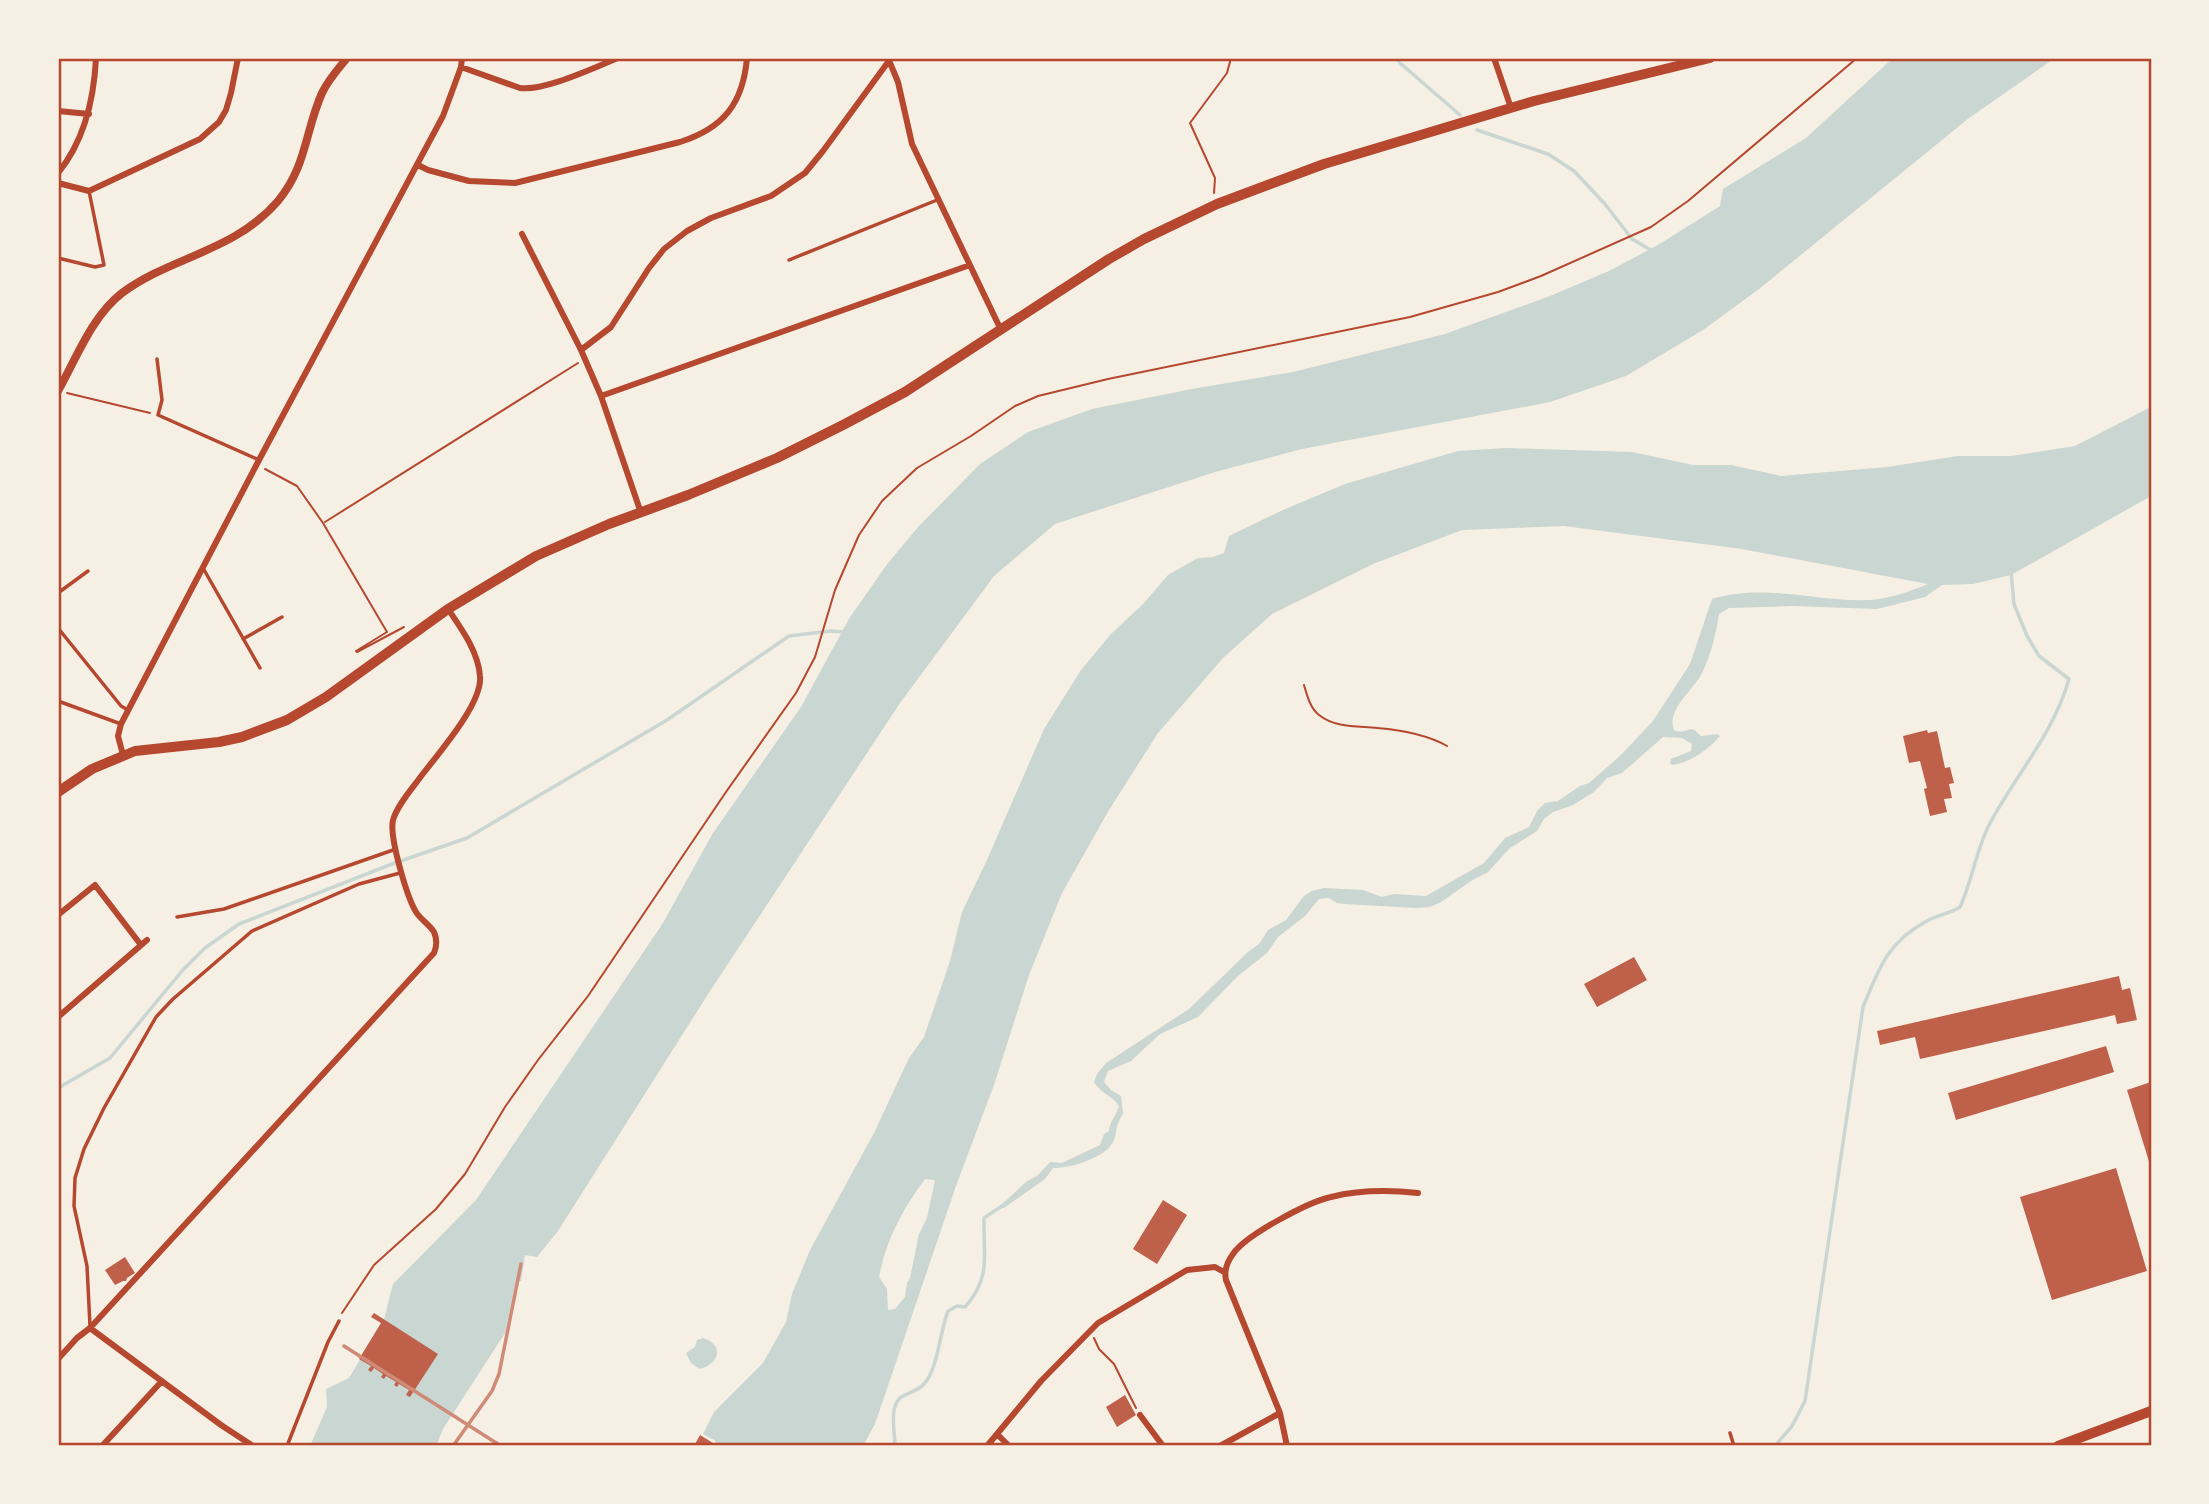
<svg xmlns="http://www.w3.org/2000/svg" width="2209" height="1504" font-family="'Roboto Serif',serif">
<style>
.water{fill:#c9d6d2;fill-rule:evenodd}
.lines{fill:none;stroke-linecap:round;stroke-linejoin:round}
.stream{stroke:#c9d6d2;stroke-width:3.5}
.building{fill:#bf614a}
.path{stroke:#b5482f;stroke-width:2}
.service{stroke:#b5482f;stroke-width:3.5}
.minor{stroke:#b5482f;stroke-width:6}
.tertiary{stroke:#b5482f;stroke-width:8}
.secondary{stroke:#b5482f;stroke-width:10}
.rail{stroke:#cf8b77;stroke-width:3.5}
.neatline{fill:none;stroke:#b5482f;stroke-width:2.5}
</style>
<rect width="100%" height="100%" fill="#f6efe4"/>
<path class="water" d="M1893 58H2055L1969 118 1759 289 1703 330 1626 376 1550 402 1302 449 1215 472 1055 524 994 576 900 703 710 991 558 1231 537 1257 525 1255 521 1281H516L505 1333 443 1429 436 1446H310L327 1407 326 1389 349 1378 384 1319 393 1284 476 1200 663 923 713 833 801 707 850 617 888 563 919 526 980 464 1028 432 1092 409 1192 389 1293 372 1445 334 1550 296 1609 271 1658 245 1720 206 1723 189 1806 138Z
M2151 407V496L2011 575 1973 584 1942 585 1925 597 1877 609 1792 606 1729 608 1719 614C1716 633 1711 655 1702 673 1694 690 1666 709 1674 730 1682 735 1689 727 1694 730 1697 731 1698 734 1701 736L1717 734 1720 736C1707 750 1692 762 1672 765L1670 763 1671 759 1691 751 1692 744 1682 738 1663 737 1622 773 1607 778 1594 792 1573 805 1553 812 1544 819 1537 831 1510 848 1488 872 1471 881 1441 902 1430 907 1415 908 1345 904 1337 903 1329 898 1319 899 1305 916 1278 937 1267 953 1238 976 1198 1017 1160 1034 1131 1061 1108 1071 1104 1082 1111 1090 1121 1096 1123 1114C1115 1125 1118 1129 1114 1140 1107 1158 1070 1168 1053 1168L1045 1179 1004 1208 1000 1206 1026 1182 1038 1175 1050 1162 1062 1163 1100 1145 1104 1134 1109 1131C1110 1121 1116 1116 1119 1106 1112 1095 1101 1094 1094 1082L1097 1074 1106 1063 1189 1009 1248 952 1259 944 1268 930 1286 920 1304 896 1312 891 1324 888 1363 890 1382 897 1394 894 1426 896 1484 863 1505 838 1529 827 1537 811 1545 803 1558 801 1580 786 1589 783 1621 755 1653 721 1690 664 1712 599C1765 583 1817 602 1870 600 1890 599 1910 591 1928 584L1742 549 1564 526 1462 530 1373 564 1272 614 1223 658 1158 733 1109 810 1062 893 1029 975 994 1085 957 1183 875 1424 863 1446H713L716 1441 703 1434 714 1412 763 1363 786 1322 792 1294 810 1250 874 1133 909 1058 924 1037 950 961 962 912 987 860 1044 729 1081 670 1111 634 1143 604 1168 575 1198 558 1213 557 1224 553 1229 536 1283 510 1345 484 1458 451 1506 448 1632 452 1693 465H1731L1781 476 1887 467 1958 456H2011L2075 446ZM925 1179 935 1180 927 1218 919 1234 910 1278 907 1283 905 1297 895 1309 888 1310 887 1289 879 1277C886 1239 903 1209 925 1179Z
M703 1338C725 1345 719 1364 700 1369L691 1363 686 1353 695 1347 697 1340Z"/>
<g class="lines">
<path class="stream" d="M1397 58 1400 63 1460 115
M1477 130 1548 154 1574 171 1605 204 1632 239 1651 250
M58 1088 110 1058 182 971 205 948 239 924 392 864 467 838 667 720 789 636 831 631 845 632
M895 1446C895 1433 889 1408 900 1398 907 1393 918 1391 924 1384 938 1369 940 1331 948 1311L957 1306 965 1307C992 1277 983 1255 984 1218L1005 1204
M1775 1446 1792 1426 1805 1401 1863 1007C1879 969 1887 943 1925 922 1936 915 1950 914 1960 907 1972 881 1976 851 1989 825 2015 776 2054 733 2069 679L2039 656 2027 636 2014 604 2011 572"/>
</g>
<path class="building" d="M1927 730 1928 733 1937 731 1945 768 1950 767 1954 783 1949 784 1952 798 1944 799 1947 812 1930 816 1924 789 1927 788 1920 761 1909 763 1903 736Z
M1634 957 1647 980 1597 1007 1584 984Z
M2119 976 2122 990 2130 988 2137 1020 2117 1024 2115 1015 1920 1059 1915 1037 1880 1045 1877 1031Z
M2106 1046 2114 1072 1956 1120 1948 1093Z
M2151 1082V1168L2127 1090Z
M2116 1168 2147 1271 2052 1300 2020 1197Z
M1163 1200 1187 1215 1157 1264 1133 1249Z
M125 1257 135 1273 127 1278 126 1281H123L115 1285 105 1270Z
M374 1313 438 1354 410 1397 406 1395 409 1390 399 1384 397 1387 394 1385 396 1382 386 1376 384 1379 381 1377 383 1374 374 1368 371 1372 368 1370 371 1366 359 1359 381 1323 371 1317Z
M1125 1395 1136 1415 1117 1427 1106 1407Z
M700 1435 713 1443 711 1446H694Z"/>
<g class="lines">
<path class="path" d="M1214 193 1215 178 1190 123 1227 73 1231 58
M67 393 150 413
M265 469 297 486 323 523 387 632 356 651 357 652 404 627
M325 522 578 363
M1304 685C1307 695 1310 708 1319 715 1335 728 1358 726 1377 728 1401 730 1426 734 1447 746
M342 1313 374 1265 436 1209 465 1174 505 1107 538 1060 588 996 726 792 796 693 815 657 835 590 859 535 882 501 917 468 971 436 1015 406 1038 396 1108 379 1410 317 1498 292 1541 276 1651 227 1688 201 1857 58
M1094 1338 1099 1349 1114 1364 1136 1408"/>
<path class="service" d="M58 258 95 267 104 265 89 191
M789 260 937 200
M157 359 162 400 158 415 259 460
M203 568 260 668
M58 593 88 571
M58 628 121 706 128 710
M243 639 282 617
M58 701 121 724
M177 917 224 909 396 849
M90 1326 87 1266 74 1206 75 1178 84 1149 104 1108 156 1017 173 999 252 931 359 884 400 873
M1730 1433 1734 1446
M287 1446 328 1342 339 1321"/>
<path class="minor" d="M888 58 898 82 912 144 1001 330
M1494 58 1511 108
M461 67 520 88C545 91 593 68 618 58
M58 111 89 114
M418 165 428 170 469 181 515 183 680 142C724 128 743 103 747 58
M58 173C85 140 94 99 96 58
M58 183 89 191 200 139 219 122 226 110 231 93 238 58
M522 234 581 350 601 396 641 513
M581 350 611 327 649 268 664 249 687 231 711 218 771 196 805 173 823 151 891 58
M601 396 970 265
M123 755 118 736 121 724 259 460 443 116 461 67 462 58
M58 915 95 885 141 945
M58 1017 147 940
M90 1328 221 1425 253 1446
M58 1359 77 1338 90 1328 434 953C437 946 437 939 434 932 429 924 421 920 416 912 407 897 389 837 393 820 397 806 410 791 419 779 436 756 483 704 480 676 478 651 461 628 448 609
M1140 1415 1163 1446
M998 1435 1009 1446
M102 1446 162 1381
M987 1446 1041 1381 1098 1323 1187 1270 1215 1267 1224 1272
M1220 1446 1280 1413
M1287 1446 1280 1413 1226 1280C1224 1271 1227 1262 1233 1254 1246 1235 1308 1202 1331 1197 1359 1190 1389 1190 1418 1193"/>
<path class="tertiary" d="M58 391C76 359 92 316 122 293 172 256 234 252 278 201 307 166 305 131 322 93 328 80 338 69 347 58"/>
<path class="secondary" d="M58 792 92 769 135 751 219 742 242 737 287 720 326 697 448 609 536 556 609 524 688 495 777 458 843 425 905 392 1109 259 1144 239 1217 204 1324 164 1534 101 1710 58
M2058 1446 2151 1411"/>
<path class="rail" d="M344 1346 501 1446
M453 1446 492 1391 499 1374 521 1264"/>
</g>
<rect width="2209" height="1504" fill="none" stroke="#f6efe4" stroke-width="119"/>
<rect x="60" y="60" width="2090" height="1384" class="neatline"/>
</svg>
